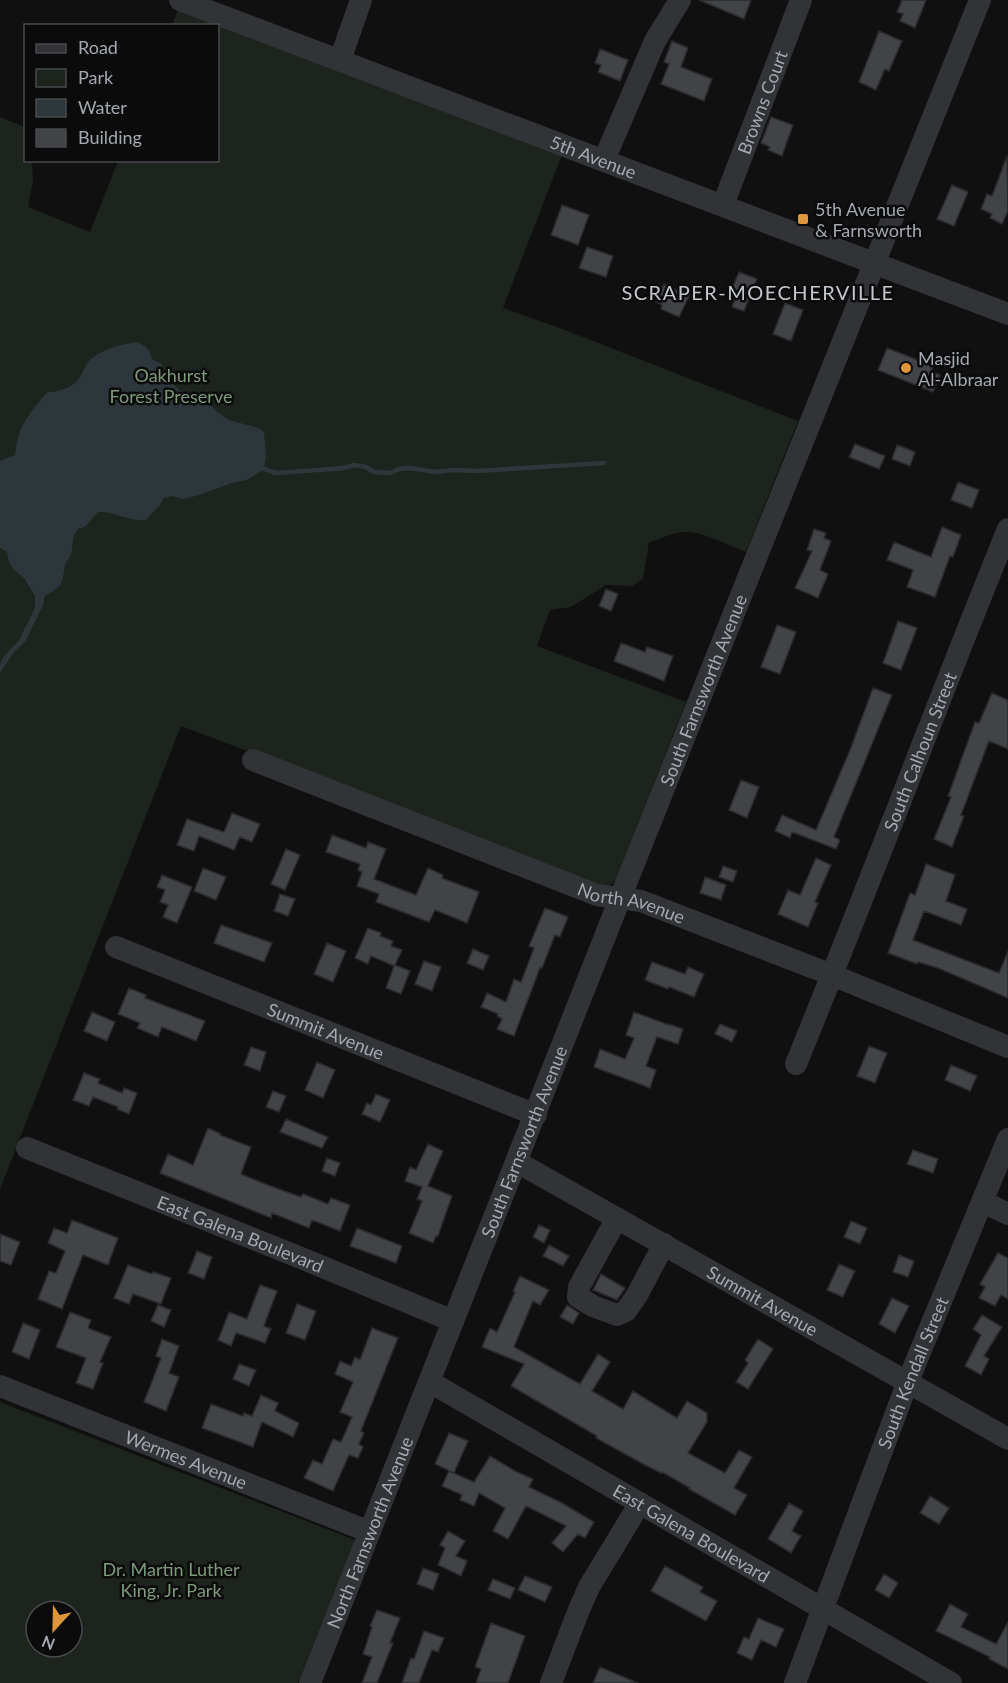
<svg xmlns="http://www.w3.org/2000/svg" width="1008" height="1683" font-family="Lato,sans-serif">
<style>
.green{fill:#1d231d;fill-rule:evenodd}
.water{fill:#2d363a}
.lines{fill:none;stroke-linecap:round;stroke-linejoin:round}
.stream{stroke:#2d363a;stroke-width:4.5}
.building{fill:#424347;stroke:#2a2b2d;stroke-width:1.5}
.minor{stroke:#313336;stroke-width:22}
.poi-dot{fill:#df953a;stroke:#0b0b0c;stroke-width:2}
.labels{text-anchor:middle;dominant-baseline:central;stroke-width:5;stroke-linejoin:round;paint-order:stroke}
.street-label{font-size:18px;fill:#a3a8b1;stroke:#0b0b0c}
.poi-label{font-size:18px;fill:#a3a8b1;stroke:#0b0b0c;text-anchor:start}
.park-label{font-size:18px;fill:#7d9a7b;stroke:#0b0b0c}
.neighbourhood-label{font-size:20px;letter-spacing:1.5px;fill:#c3c7cd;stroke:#0b0b0c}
</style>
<rect width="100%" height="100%" fill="#101011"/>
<path class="green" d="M179 7 563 152 503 308 565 330 798 421 746 552C729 546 700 530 682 532 670 533 660 540 649 542L643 579 632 586 606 585 571 607 550 610 537 646 686 702 618 875 613 883 607 887 181 726 0 1189V117L25 127 26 160 32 161 33 181 28 207 90 232 118 161 218 160V26L172 25Z
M0 1402 355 1540 298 1683H0ZM36 1611H72V1647H36Z"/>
<path class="water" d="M136 342C146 345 150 350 152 359L162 364V372L179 390 209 403 216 411 229 420 259 428 264 432 266 457 264 469 247 480 232 483 196 496 182 499 173 496 164 498 159 506 146 520C130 522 115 511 98 512L85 527 78 529 74 535 71 555 65 564 63 578 60 586 44 597V603L25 642 14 652 0 673V664L4 656 19 640 35 608V596L24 578 14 570 9 562 7 552 0 548V461L15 455C16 450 16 445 17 441 21 423 36 404 48 392 60 392 76 387 81 375 85 369 85 364 91 359 105 348 119 345 136 342Z"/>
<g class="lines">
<path class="stream" d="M264 469 276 473 344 468 354 465 366 467 374 472 390 473 399 469 410 468 436 472 455 470 477 471 604 463"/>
</g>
<path class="building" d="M699 0H751L744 19Z
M902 0H926L915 28 900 21 903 14 897 12Z
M879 31 902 41 889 71 885 69 876 90 859 82Z
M672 41 688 48 681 67 712 79 704 101 661 84 669 64 664 62Z
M600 49 628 60 620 81 598 72 601 65 595 63Z
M771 117 793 125 782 156 768 150 770 147 761 143Z
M1007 156 1008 211 1002 224 990 218 992 214 981 209 987 194 992 196Z
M952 185 968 192 954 226 937 219Z
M562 205 589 215 578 245 551 235Z
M587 247 613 256 606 277 579 268Z
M739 272 757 279 744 311 732 307 737 294 731 291Z
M664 284 689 296 679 317 661 309 662 305 656 302Z
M785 303 803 310 791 341 773 334Z
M887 348 933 366 931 371 940 375 933 392 878 370Z
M855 444 885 456 879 469 849 457Z
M897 445 915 452 910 466 892 459Z
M958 482 979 490 972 508 951 500Z
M942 527 961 535 953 557 950 556 935 597 907 587 913 570 887 560 894 542 931 557Z
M814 529 826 533 824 538 831 541 820 570 828 574 818 598 795 588 812 551 807 550Z
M606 589 618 594 611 611 599 606Z
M898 621 917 628 901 670 883 663Z
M777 625 796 632 780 674 761 667Z
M621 643 645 652 647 647 673 656 664 681 614 661Z
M873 688 892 695 834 837 840 840 836 849 792 832 790 838 775 831 782 815 816 830 850 750Z
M992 693 1008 700V749L989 741 961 815 964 816 952 847 934 839 951 797 948 796 975 722 979 723Z
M741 780 759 787 747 818 729 810Z
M232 813 260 824 252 842 240 837 234 850 199 836 194 851 177 845 187 819 224 832Z
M332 835 366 848 368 842 386 849 374 879 416 895 428 868 443 875 442 878 479 892 467 923 435 910 429 922 376 902 379 894 357 886 362 872 358 870 360 864 326 852Z
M286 849 300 855 285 890 271 884Z
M816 858 831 865 815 902 818 903 808 927 778 914 788 890 800 895Z
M926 864 955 875 946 901 967 909 961 925 924 911 913 940 999 973 1008 951V998L938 968 918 962 917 964 888 953 910 893 915 895Z
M723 866 737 871 733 882 719 877Z
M203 868 226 877 216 900 194 891Z
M162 875 192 887 177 923 163 917 168 905 160 902 165 890 157 887Z
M705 877 726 885 721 900 700 893Z
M280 894 295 899 288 916 274 911Z
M545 908 568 917 560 937 555 935 542 968H540L514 1036 497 1029 502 1019 497 1016 498 1014 481 1007 487 993 506 1002 514 979 521 982 534 948 529 946Z
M221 925 272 943 264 962 214 943Z
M368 928 381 933 380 936 393 941 391 946 402 950 395 965 410 971 401 994 386 988 394 966 371 956 368 964 355 958Z
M327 943 346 951 333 982 314 974Z
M473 949 489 956 483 970 467 963Z
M424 961 441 967 432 991 415 984Z
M652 962 685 974 688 967 704 974 694 997 669 987 668 989 645 980Z
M129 988 146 995 145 998 205 1021 196 1041 162 1027 158 1037 137 1028 140 1023 118 1014Z
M92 1012 115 1022 107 1041 84 1031Z
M634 1012 669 1025V1024L683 1029 678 1044 657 1037 646 1066 656 1070 650 1088 594 1067 600 1049 625 1059 634 1038 626 1035Z
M720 1024 737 1031 732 1042 715 1034Z
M869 1046 887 1053 875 1083 857 1076Z
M251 1047 266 1052 260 1071 244 1065Z
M317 1062 335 1070 323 1098 305 1090Z
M951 1065 977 1076 970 1091 945 1080Z
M84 1073 100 1079 98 1083 122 1093 124 1088 137 1093 129 1114 117 1109 118 1107 93 1097 89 1106 73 1100Z
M273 1091 286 1096 279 1112 266 1107Z
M376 1094 390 1100 380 1122 362 1114 367 1103 371 1105Z
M286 1119 328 1137 322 1148 280 1132Z
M208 1128 221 1134 220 1135 251 1147 241 1174 265 1184 301 1197 303 1194 328 1204 331 1198 350 1205 340 1231 312 1220 309 1228 272 1213 271 1218 160 1173 168 1154 193 1165Z
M428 1144 443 1151 428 1186 452 1196 438 1236H436L433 1243 409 1233 422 1201 417 1199 422 1187 405 1181 410 1167 416 1170Z
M913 1150 938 1159 933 1173 907 1164Z
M327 1158 340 1163 335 1176 322 1171Z
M72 1220 118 1238 108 1265 83 1255 62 1309 38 1299 49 1271 56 1273 65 1251 48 1243 54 1228 67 1233Z
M851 1221 867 1228 860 1244 844 1237Z
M539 1225 550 1230 544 1243 533 1237Z
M357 1228 402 1246 396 1263 350 1246Z
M0 1234 20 1242 11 1265 0 1261Z
M549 1245 569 1256 563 1266 543 1256Z
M197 1251 212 1257 204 1279 188 1273Z
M998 1253 1008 1258V1299L1001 1295 995 1306 979 1298 985 1287 980 1284Z
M899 1255 914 1261 908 1277 893 1272Z
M839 1264 855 1271 843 1297 827 1290Z
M128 1265 152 1274 153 1272 171 1278 161 1304 133 1294 129 1304 114 1298Z
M601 1274 625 1288 617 1300 593 1290Z
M520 1276 549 1290 540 1305 533 1301 514 1347 580 1384 598 1354 610 1362 592 1391 623 1409 633 1391 677 1418 687 1401 707 1413V1422L688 1453 725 1473 739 1450 752 1457 734 1488 747 1495 735 1515 689 1489 690 1488 662 1472 661 1473 643 1464 596 1438 597 1436 511 1386 524 1364 482 1347 490 1328 497 1332 515 1292 513 1291Z
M260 1285 277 1291 264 1326 271 1329 265 1343 236 1333 231 1346 218 1340 229 1312 247 1319Z
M892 1298 909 1306 895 1333 879 1324Z
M297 1304 316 1311 305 1340 286 1333Z
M158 1305 171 1310 164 1327 151 1321Z
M567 1305 579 1313 573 1324 560 1317Z
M70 1312 91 1320 88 1328 111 1337 100 1362 103 1363 93 1389 76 1383 86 1358 56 1347Z
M982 1315 1002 1327 984 1356 989 1359 981 1375 965 1366 981 1335 973 1329Z
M23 1323 40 1330 29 1359 12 1352Z
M372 1328 398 1338 361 1431 364 1433 359 1444 363 1447 358 1458 349 1455 333 1491 304 1478 313 1460 322 1464 333 1439 341 1442 352 1417 340 1412 353 1382 335 1374 340 1361 351 1366 355 1357 360 1360Z
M162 1339 179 1346 169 1373 179 1377 166 1411 144 1402 161 1358 156 1356Z
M758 1339 773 1349 748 1389 736 1382 748 1363 745 1360Z
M239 1364 256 1370 249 1386 233 1379Z
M261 1395 278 1403 275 1411 299 1423 293 1437 262 1422 253 1447 202 1428 211 1404 243 1416 244 1413 252 1416Z
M449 1433 468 1441 454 1473 435 1464Z
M490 1456 515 1471 533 1479 529 1487 562 1503 594 1522 585 1538 578 1534 563 1552 552 1543 566 1526 526 1506 508 1539 493 1531 505 1508 479 1493 474 1506 460 1500 462 1495 442 1486 449 1471 474 1482Z
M930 1496 949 1508 939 1524 920 1513Z
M789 1503 803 1511 792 1531 801 1536 791 1553 768 1539Z
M448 1531 465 1541 456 1556 467 1561 461 1576 438 1565 445 1548 440 1545Z
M665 1566 703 1587 700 1592 717 1601 706 1621 651 1591Z
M423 1568 439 1574 433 1590 417 1584Z
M884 1574 898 1583 889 1598 875 1590Z
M525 1576 552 1587 545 1602 518 1590Z
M493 1579 515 1588 510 1599 488 1590Z
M950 1604 968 1614 961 1627 996 1644 1008 1622V1669L989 1659 990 1657 936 1631Z
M377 1610 400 1618 390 1643H393L377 1683H362L372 1657 363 1654 372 1627 370 1626Z
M758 1618 784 1629 776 1647 761 1640 752 1660 737 1653 744 1637 749 1639Z
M491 1623 525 1636 508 1683H476L481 1669 475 1667Z
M424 1631 444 1638 438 1652 432 1650 419 1683H402L411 1658 414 1659Z
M600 1667 638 1683H593Z"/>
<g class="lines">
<g class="minor">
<path id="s1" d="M180 0 1008 314"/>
<path d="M340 60 361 0"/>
<path d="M604 160 655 41 680 0"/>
<path id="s2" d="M723 205 801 0"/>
<path id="s3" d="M253 760 597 895 641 901 832 975 1008 1047"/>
<path id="s4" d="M116 947 536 1115"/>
<path id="s5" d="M796 1064C869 886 936 706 1008 529"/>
<path id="s6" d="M27 1148 306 1260 453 1321"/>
<path id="s7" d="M517 1162 1008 1439"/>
<path d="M983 1202 1008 1214"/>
<path d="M617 1218 579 1287 578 1297 593 1306 617 1315 626 1311 637 1295 664 1244"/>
<path id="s8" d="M430 1382 951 1683"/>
<path id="s9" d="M0 1386 370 1532"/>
<path id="s10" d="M310 1683C414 1421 517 1158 621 896 740 597 860 299 980 0"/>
<path d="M551 1683 578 1612 589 1587 640 1503"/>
<path id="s11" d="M795 1683 908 1381 1008 1139"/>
</g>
</g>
<g class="poi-dot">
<rect x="797" y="213" width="12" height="12" rx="3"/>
<circle cx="906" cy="368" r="6"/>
</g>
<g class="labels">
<g class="street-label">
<text stroke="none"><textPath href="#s2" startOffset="110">Browns Court</textPath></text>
<text stroke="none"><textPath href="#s1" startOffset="442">5th Avenue</textPath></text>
<text stroke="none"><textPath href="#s10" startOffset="1068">South Farnsworth Avenue</textPath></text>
<text stroke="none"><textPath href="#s5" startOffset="336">South Calhoun Street</textPath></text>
<text stroke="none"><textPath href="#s3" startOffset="405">North Avenue</textPath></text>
<text stroke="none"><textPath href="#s4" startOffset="226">Summit Avenue</textPath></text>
<text stroke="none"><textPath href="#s10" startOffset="582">South Farnsworth Avenue</textPath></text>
<text stroke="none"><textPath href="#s6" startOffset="230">East Galena Boulevard</textPath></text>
<text stroke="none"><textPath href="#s7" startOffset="282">Summit Avenue</textPath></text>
<text stroke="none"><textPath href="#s11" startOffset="332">South Kendall Street</textPath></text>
<text stroke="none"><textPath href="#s9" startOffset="200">Wermes Avenue</textPath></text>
<text stroke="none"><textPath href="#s10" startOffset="162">North Farnsworth Avenue</textPath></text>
<text stroke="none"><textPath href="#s8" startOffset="302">East Galena Boulevard</textPath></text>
</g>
<g class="poi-label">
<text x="815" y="209">5th Avenue<tspan x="815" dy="21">&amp; Farnsworth</tspan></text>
<text x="918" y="358">Masjid<tspan x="918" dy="21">Al-Albraar</tspan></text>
</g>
<g class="park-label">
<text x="171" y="375">Oakhurst<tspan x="171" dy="21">Forest Preserve</tspan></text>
<text x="171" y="1569">Dr. Martin Luther<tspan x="171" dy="21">King, Jr. Park</tspan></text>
</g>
<g class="neighbourhood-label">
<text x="758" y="292">SCRAPER-MOECHERVILLE</text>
</g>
</g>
<rect x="24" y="24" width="195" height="138" fill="#0b0b0c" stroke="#484a4e" stroke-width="1.5"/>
<rect x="36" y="44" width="30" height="9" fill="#313336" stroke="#484a4e" stroke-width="1.5"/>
<text x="78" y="54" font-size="18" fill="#a3a8b1">Road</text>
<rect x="36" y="69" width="30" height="18" fill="#1d231d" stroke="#484a4e" stroke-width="1.5"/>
<text x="78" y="84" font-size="18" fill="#a3a8b1">Park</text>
<rect x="36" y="99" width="30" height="18" fill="#2d363a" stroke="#484a4e" stroke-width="1.5"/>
<text x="78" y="114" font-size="18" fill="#a3a8b1">Water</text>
<rect x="36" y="129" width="30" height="18" fill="#424347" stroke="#484a4e" stroke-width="1.5"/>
<text x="78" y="144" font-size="18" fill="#a3a8b1">Building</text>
<g transform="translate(54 1629) rotate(202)"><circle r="28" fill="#0b0b0c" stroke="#484a4e" stroke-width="1.5"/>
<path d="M0-4.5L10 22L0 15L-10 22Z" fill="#df953a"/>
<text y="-9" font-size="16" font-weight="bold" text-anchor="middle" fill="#a3a8b1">N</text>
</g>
</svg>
